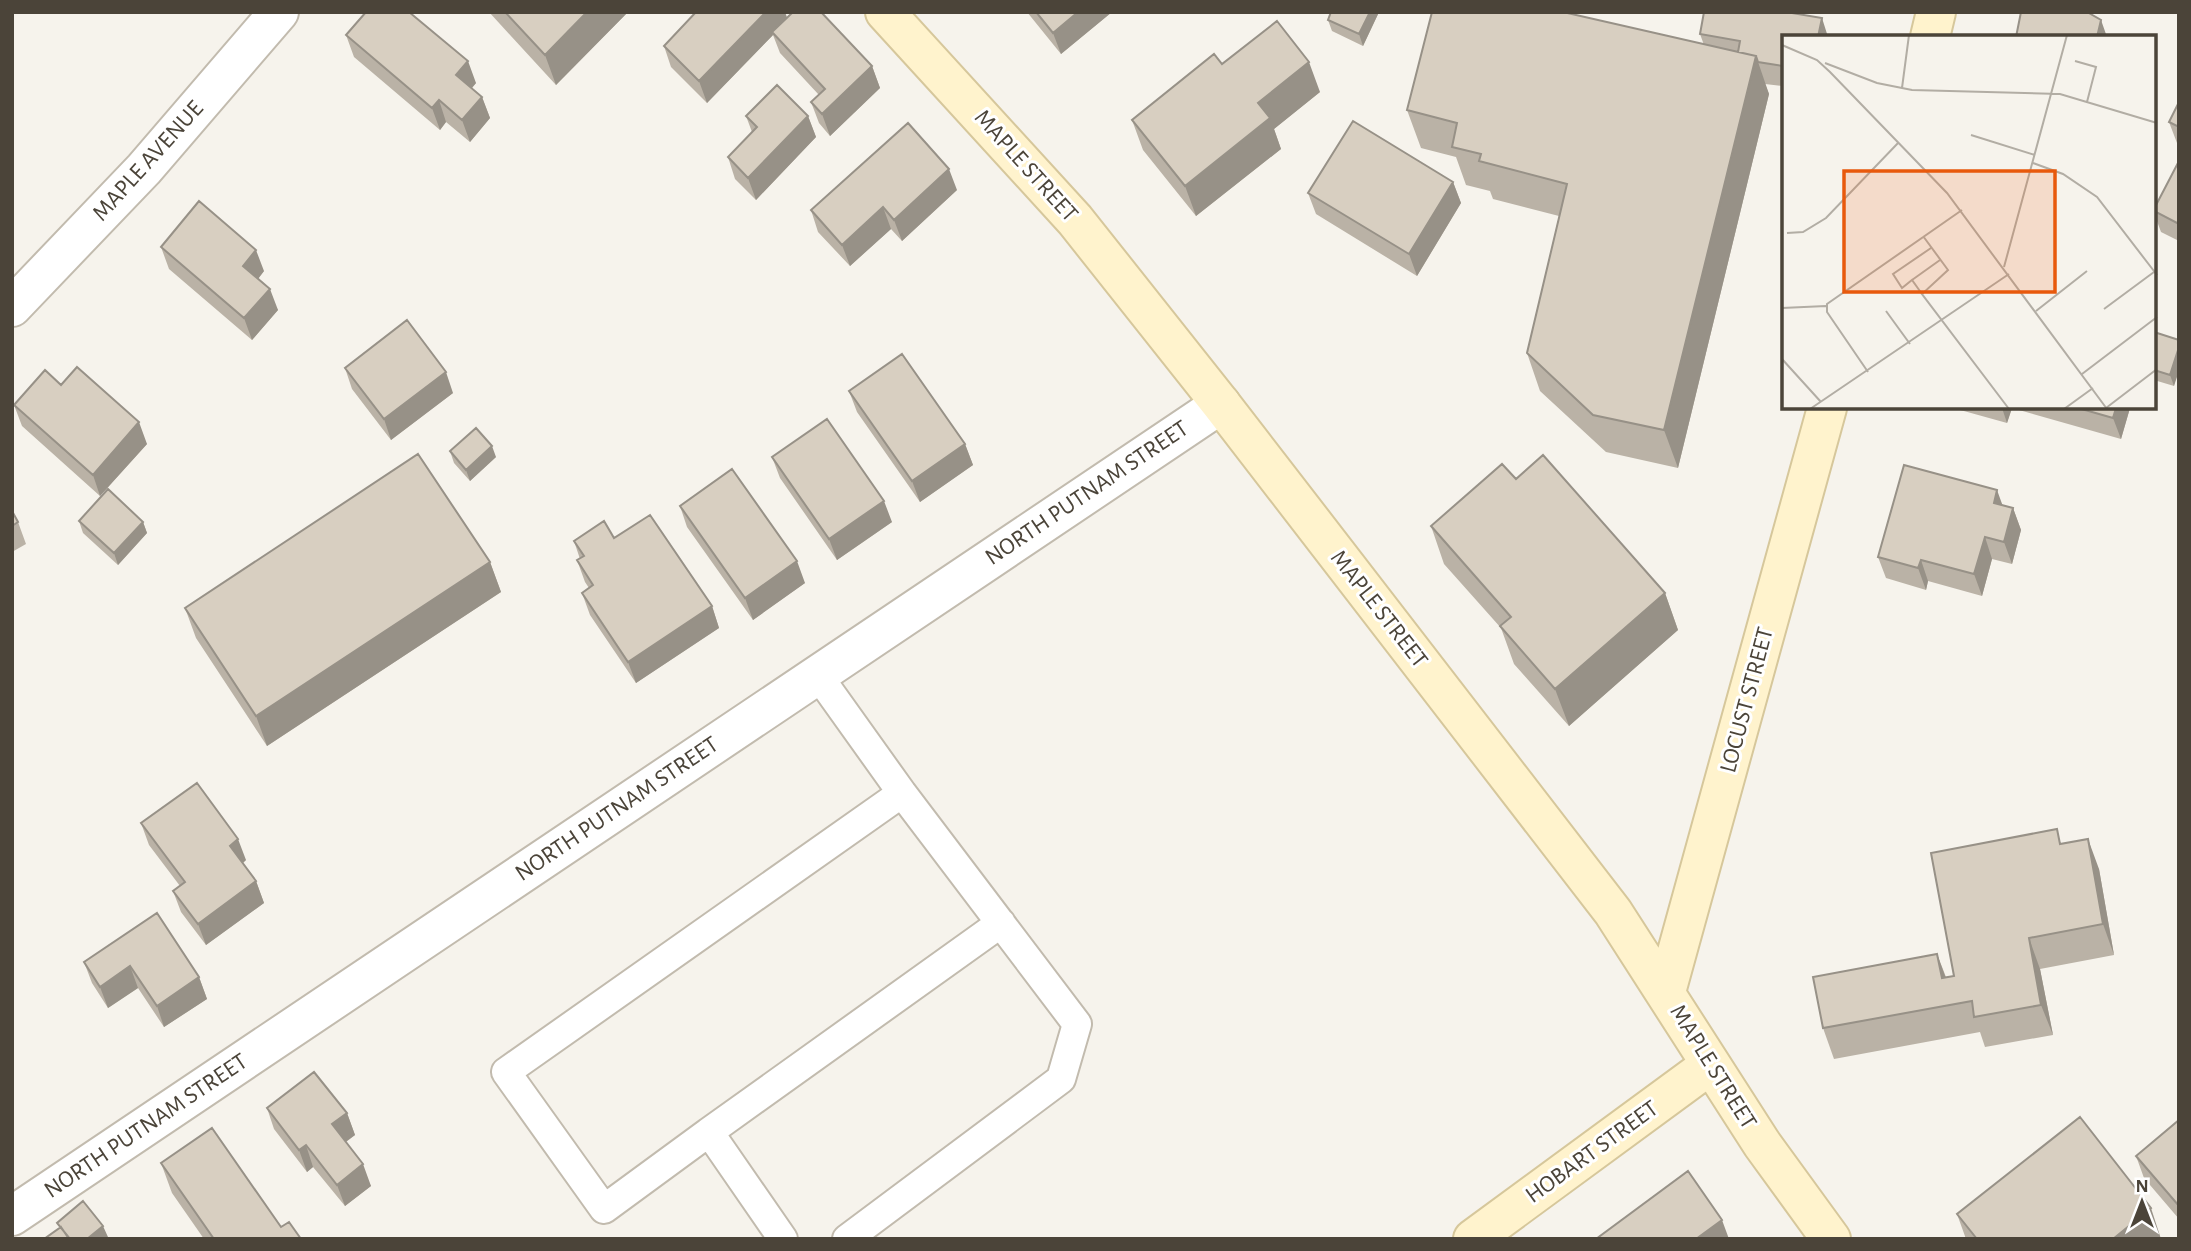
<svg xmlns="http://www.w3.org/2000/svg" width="2191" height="1251" font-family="'Alegreya Sans',sans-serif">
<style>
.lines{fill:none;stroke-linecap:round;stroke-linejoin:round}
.lane-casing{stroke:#c2bbae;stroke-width:32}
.street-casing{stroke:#c2bbae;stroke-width:42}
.secondary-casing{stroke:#d6c79b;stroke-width:42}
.lane{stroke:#fff;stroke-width:28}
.street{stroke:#fff;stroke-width:38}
.secondary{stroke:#fff3cd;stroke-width:38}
.wall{fill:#bab2a6}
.shaded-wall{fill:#979187}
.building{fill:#d8cfc1;stroke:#979187;stroke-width:2}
.labels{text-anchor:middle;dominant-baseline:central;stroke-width:6;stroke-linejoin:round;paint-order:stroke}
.street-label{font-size:24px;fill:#4b4439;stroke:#fff}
.inset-road{fill:none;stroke:#b2ada4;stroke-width:2}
.view{fill:#e8590c;fill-opacity:0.15;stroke:#e8590c;stroke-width:3.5}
.inset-edge{fill:none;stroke:#4b4439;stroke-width:3.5}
</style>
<rect width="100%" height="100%" fill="#f6f3ec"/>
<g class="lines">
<defs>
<path id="lane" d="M817 674 902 793 1077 1024 1061 1079 847 1239
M709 1132 1001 923
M783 1239 709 1132 604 1209 506 1072 902 793"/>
<path id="street" d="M12 307 144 169 279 12
M12 1216 1221 404"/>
<path id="secondary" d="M885 12 1075 220 1221 404 1613 912 1762 1144 1831 1239
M1930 37 1936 12
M1666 992 1827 408
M1473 1239 1710 1065"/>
</defs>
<use href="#lane" class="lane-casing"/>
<use href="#street" class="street-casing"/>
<use href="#secondary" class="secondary-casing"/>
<use href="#lane" class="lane"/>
<use href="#street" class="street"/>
<use href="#secondary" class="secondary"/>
</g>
<path class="wall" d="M489 12H628L556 85Z
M1027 12H1112L1061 54Z
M1331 12H1379L1363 46 1332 31 1328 20Z
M787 17 872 66 880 88 830 136 819 123 811 102 819 95 780 53 773 35 707 103 671 67 664 46Z
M1700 34 1783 37V86L1765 84 1769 94 1678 468 1606 452 1540 391 1527 353 1559 216 1493 199 1490 191 1466 185 1456 157 1421 148 1407 110 1704 45Z
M346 35 476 83 472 88 482 97 490 118 470 142 446 122 440 130 354 57Z
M1222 64 1320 92 1274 129 1281 149 1196 216 1143 150 1132 120Z
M2179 102V144L2177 143 2169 122Z
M746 116H808L816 137 756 200 735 179 728 157 752 132Z
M2179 161V241L2161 232 2154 213V209Z
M1453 182 1461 203 1417 276 1316 214 1308 193Z
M957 190 902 241 891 229 850 266 818 232 811 210Z
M161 247 264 271 258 279 278 310 252 340 169 269Z
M2154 332 2179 340 2174 386 2154 380Z
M345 368 453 393 391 440 352 389Z
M61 385 147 444 100 496 22 426 14 405Z
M849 391 965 444 973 465 920 502 857 412Z
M1953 408H2130L2121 439 2012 408 2007 423Z
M450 451 496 457 470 481 454 463Z
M772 457 892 522 837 560 780 478Z
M1516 479 1665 593 1678 630 1569 726 1514 664 1501 628 1444 564 1431 526Z
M680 506 805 583 753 620 687 527Z
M2003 506 2013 508 2021 530 2012 564 1992 559 1982 596 1928 581 1926 590 1886 578 1878 557Z
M12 511 18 522 26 544 12 552Z
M79 521 143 522 147 533 118 565 83 533Z
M614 538 712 606 719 628 636 683 590 615 582 593 589 588 585 582 577 560 580 559 574 541Z
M490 562 501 592 267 746 196 638 185 608Z
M141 823 246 860 243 863 256 881 264 903 206 945 181 912 173 891 180 886 149 845Z
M2063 843 2099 869 2114 955 2040 969 2053 1035 1985 1047 1980 1032 1834 1059 1823 1028 1937 954 1946 977 1954 976Z
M84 962 199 977 207 999 164 1027 138 988 108 1008 92 983Z
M267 1108 347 1113 355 1135 346 1142 371 1186 345 1206 313 1167 307 1172 274 1129Z
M2179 1120V1219L2144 1178 2136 1156Z
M161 1163 281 1227 301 1239H204L172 1193Z
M1957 1214 2162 1238 1966 1239Z"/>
<path class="shaded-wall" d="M587 12H628L556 85 545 55Z
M766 12H785L788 20 772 32 773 35 707 103 699 81Z
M1078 12H1112L1061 54 1053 33Z
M1370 12H1379L1363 46 1359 34Z
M1822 18 1828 37H1818Z
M2101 20 2107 37H2097Z
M1756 56 1769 94 1678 468 1664 430Z
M468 61 476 83 464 97 456 75Z
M1309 62 1320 92 1274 129 1281 149 1196 216 1185 186 1258 103Z
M872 66 880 88 830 136 822 114Z
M482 97 490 118 470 142 462 120Z
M439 100 446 122 440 130 432 108Z
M808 116 816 137 756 200 748 178Z
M949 169 957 190 902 241 894 220Z
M1453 182 1461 203 1417 276 1409 254Z
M883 207 891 229 850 266 842 245Z
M256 250 264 271 251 288 243 266Z
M270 289 278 310 252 340 244 318Z
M2179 347V371L2174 386 2170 375Z
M446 372 453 393 391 440 384 419Z
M2002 408H2012L2007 423Z
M2116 408H2130L2121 439 2113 418Z
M139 422 147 444 100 496 93 475Z
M965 444 973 465 920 502 912 481Z
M492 446 496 457 470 481 466 470Z
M1997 490 2005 512 1994 503Z
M884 501 892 522 837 560 829 539Z
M2013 508 2021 530 2012 564 2004 542Z
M143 522 147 533 118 565 114 553Z
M1985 537 1992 559 1982 596 1974 574Z
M1921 560 1928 581 1926 590 1918 568Z
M797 561 805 583 753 620 745 598Z
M490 562 501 592 267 746 256 716Z
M1665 593 1678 630 1569 726 1555 689Z
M712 606 719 628 636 683 628 662Z
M238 839 246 860 238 867 230 846Z
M2088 839 2099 869 2114 955 2103 924Z
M256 881 264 903 206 945 198 924Z
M2029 938 2040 969 2053 1035 2041 1005Z
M1937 954 1948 984 1942 978Z
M130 966 138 988 108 1008 100 987Z
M199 977 207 999 164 1027 157 1006Z
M347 1113 355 1135 340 1146 332 1124Z
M306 1145 313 1167 307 1172 299 1150Z
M363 1164 371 1186 345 1206 337 1185Z
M2151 1208 2161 1239H2113Z
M1722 1220 1729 1239H1696Z
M103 1226 108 1237 105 1239H87Z"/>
<path class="building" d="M366 12H409L468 61 456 75 482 97 462 120 439 100 432 108 346 35Z
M505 12H587L545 55Z
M696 12H766L699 81 664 46Z
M793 12H821L872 66 822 114 811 102 825 89 772 32Z
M1036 12H1078L1053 33Z
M1331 12H1370L1359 34 1328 20Z
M1432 12H1563L1756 56 1664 430 1593 415 1527 353 1567 184 1479 161 1481 154 1452 147 1457 123 1407 110Z
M1704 12H1786L1822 18 1818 37H1783V66L1758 62 1756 56 1738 52 1740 41 1700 34Z
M2021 12H2087L2101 20 2097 37H2016Z
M1277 21 1309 62 1258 103 1270 118 1185 186 1132 120 1214 54 1222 64Z
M777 85 808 116 748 178 728 157 757 127 746 116Z
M2179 102V127L2169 122Z
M1353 121 1453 182 1409 254 1308 193Z
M908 123 949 169 894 220 883 207 842 245 811 210Z
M2179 161V224L2154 211V209Z
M199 201 256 250 243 266 270 289 244 318 161 247Z
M407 320 446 372 384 419 345 368Z
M2154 332 2179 340V347L2170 375 2154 370Z
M902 354 965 444 912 481 849 391Z
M77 367 139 422 93 475 14 405 45 370 61 385Z
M2078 408H2116L2113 418Z
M827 419 884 501 829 539 772 457Z
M476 428 492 446 466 470 450 451Z
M418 454 490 562 256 716 185 608Z
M1543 455 1665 593 1555 689 1500 626 1511 617 1431 526 1502 464 1516 479Z
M1904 465 1997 490 1994 503 2013 508 2004 542 1985 537 1974 574 1921 560 1918 568 1878 557Z
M732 469 797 561 745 598 680 506Z
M108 489 143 522 114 553 79 521Z
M12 511 18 522 12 526Z
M650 515 712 606 628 662 582 593 593 585 577 560 584 556 574 541 604 521 614 538Z
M197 783 238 839 230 846 256 881 198 924 173 891 185 882 141 823Z
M2057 829 2060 844 2088 839 2103 924 2029 938 2041 1005 1974 1017 1972 1001 1823 1028 1813 977 1937 954 1942 978 1954 976 1931 853Z
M157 913 199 977 157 1006 130 966 100 987 84 962Z
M314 1072 347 1113 332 1124 363 1164 337 1185 306 1145 299 1150 267 1108Z
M2080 1117 2151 1208 2113 1239H1977L1957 1214Z
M2179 1120V1206L2136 1156Z
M212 1128 281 1227 289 1222 301 1239H214L161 1163Z
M1688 1171 1722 1220 1696 1239H1596Z
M83 1201 103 1226 87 1239H70L57 1223Z
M61 1227 69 1239H44Z"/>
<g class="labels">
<g class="street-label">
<text transform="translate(148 161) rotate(-48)">MAPLE AVENUE</text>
<text transform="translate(1026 166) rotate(48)">MAPLE STREET</text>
<text transform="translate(1087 493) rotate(-34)">NORTH PUTNAM STREET</text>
<text transform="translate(1379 609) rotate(52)">MAPLE STREET</text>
<text transform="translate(1747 700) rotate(-75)">LOCUST STREET</text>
<text transform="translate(617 809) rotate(-34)">NORTH PUTNAM STREET</text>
<text transform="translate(1713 1067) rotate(58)">MAPLE STREET</text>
<text transform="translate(146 1126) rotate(-34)">NORTH PUTNAM STREET</text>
<text transform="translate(1592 1152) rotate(-36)">HOBART STREET</text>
</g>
</g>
<g transform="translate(1782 35)">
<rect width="374" height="374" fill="#f6f3ec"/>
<path class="inset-road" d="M0 10 35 25 48 37 165 158 325 374M293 26 314 32 305 67M43 28 95 48 130 55 278 59 375 88M120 53 127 0M189 100 253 120M251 128 281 139 315 162 375 240M5 198 21 197 44 183 117 107M141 201 166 235 140 259 227 374M222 232 285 0M130 245 158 225M140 259 130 245 120 253 111 239 149 213M0 273 44 271M322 274 372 237M104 276 128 309M254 276 305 236M0 324 39 367M86 337 45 277V269L180 175M300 339 375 282M324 373 375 334M28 374 227 239M282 374 311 353"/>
<path class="view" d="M62 136H273V257H62Z"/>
<rect width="374" height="374" class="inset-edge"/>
</g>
<rect width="2191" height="1251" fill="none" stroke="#4b4439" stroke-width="28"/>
<g transform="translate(2142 1202)" stroke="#ffffff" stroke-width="5" paint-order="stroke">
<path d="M0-5L12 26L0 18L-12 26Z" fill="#4b4439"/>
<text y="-10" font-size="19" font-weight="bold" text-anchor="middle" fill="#4b4439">N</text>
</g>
</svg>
